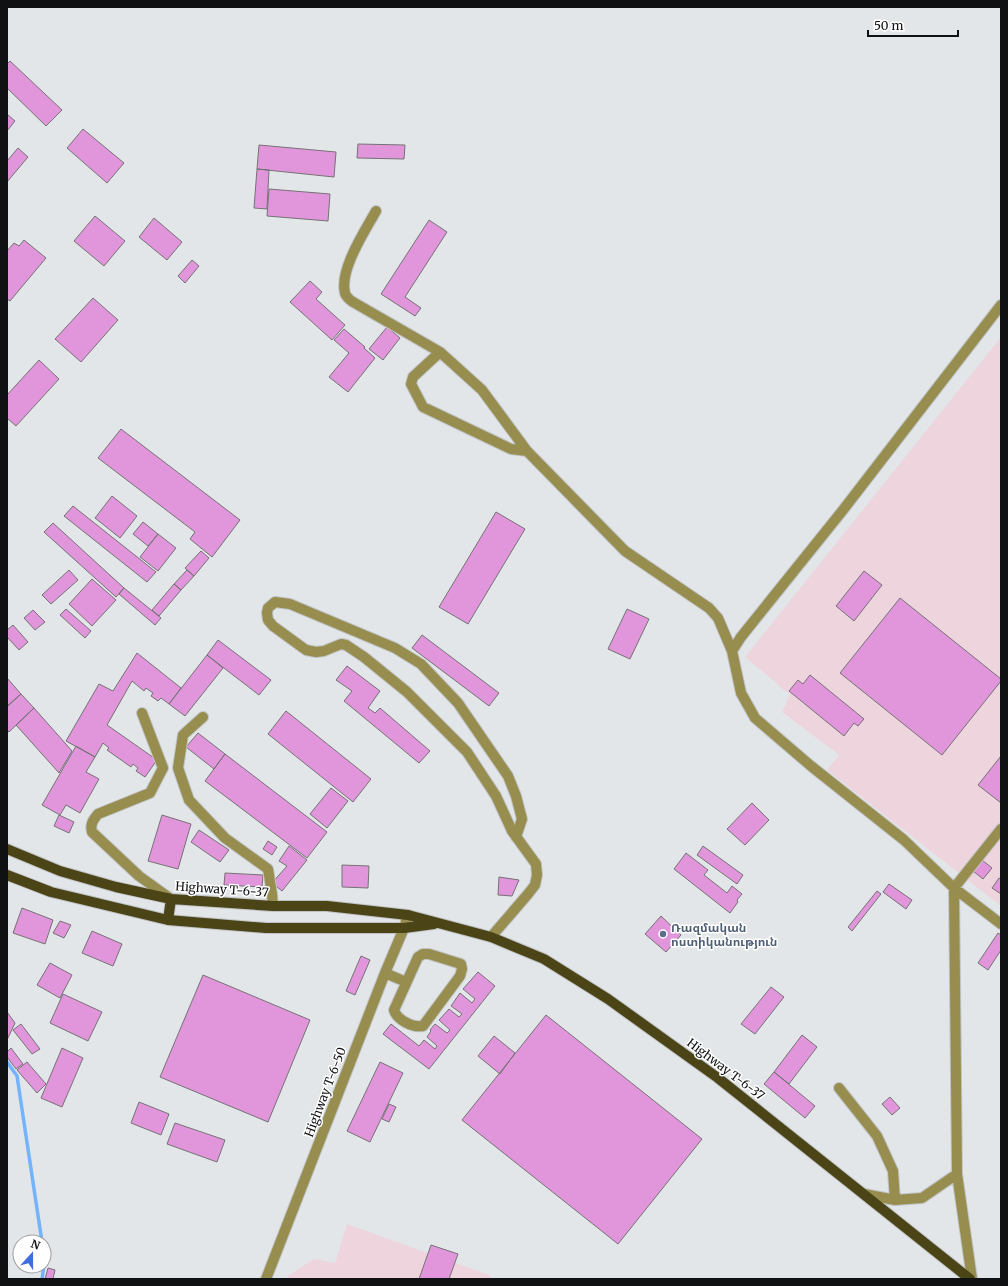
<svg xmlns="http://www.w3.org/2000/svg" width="1008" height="1286" font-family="Merriweather,'Noto Sans Armenian',serif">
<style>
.industrial{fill:#edd4dd}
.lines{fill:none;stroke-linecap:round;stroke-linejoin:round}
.stream{stroke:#74b3fe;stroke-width:3.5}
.building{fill:#e196dc;stroke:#757275}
.minor-casing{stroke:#c1c4c6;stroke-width:12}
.major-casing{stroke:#c1c4c6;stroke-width:12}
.minor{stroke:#968d4e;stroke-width:10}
.major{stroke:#4a4417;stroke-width:10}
.service-dot{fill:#5c6f8a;stroke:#fff;stroke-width:1.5}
.labels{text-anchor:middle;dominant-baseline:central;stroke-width:3;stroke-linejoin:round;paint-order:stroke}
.street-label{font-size:12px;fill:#101112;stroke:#fff}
.service-label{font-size:12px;font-weight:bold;fill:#4e5e75;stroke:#fff;text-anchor:start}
</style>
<rect width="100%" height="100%" fill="#e3e6e8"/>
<path class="industrial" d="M1001 337V906L827 770 839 755 782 712 790 695 745 657Z
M347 1224 489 1275 493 1279H287L288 1276 314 1259 335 1263Z"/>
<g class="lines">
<path class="stream" d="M7 1062 17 1076 42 1242
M44 1258V1265
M42 1279 44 1266"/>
</g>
<path class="building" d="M10 61 62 110 46 126 7 88V64Z
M7 114 15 121 7 131Z
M83 129 124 163 107 183 67 148Z
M358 144 405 145 404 159 357 158Z
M259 145 336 152 334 177 257 169Z
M18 148 28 157 7 182V161Z
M257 169 269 170 267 209 254 208Z
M269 189 330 194 328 221 267 216Z
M95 216 125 241 104 266 74 241Z
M154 218 182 242 167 260 139 237Z
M429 220 447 232 405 297 421 308 415 316 381 294Z
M24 240 46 258 10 301 7 299V251L14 243 19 246Z
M192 260 199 266 185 283 178 276Z
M310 281 322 292 316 299 345 325 332 340 290 302Z
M93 298 118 320 81 362 55 339Z
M387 327 400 338 383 360 369 349Z
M344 329 365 347 364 348 375 358 348 392 329 377 349 353 334 340Z
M39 360 59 379 16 426 7 418V395Z
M121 429 240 520 212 557 190 539 195 532 98 458Z
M112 496 137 516 120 538 95 518Z
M73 506 156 572 147 582 64 516Z
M496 512 525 529 468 624 439 607Z
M143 522 158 534 148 546 133 534Z
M53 523 124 588 116 597 44 532Z
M158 534 176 548 158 571 140 557Z
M201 551 209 558 194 576 185 568Z
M69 570 78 580 51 604 42 595Z
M187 570 194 576 181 590 174 584Z
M864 571 882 585 854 621 836 606Z
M92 579 116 600 92 626 69 604Z
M174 584 181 590 159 616 152 610Z
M124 588 161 618 155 625 119 594Z
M900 598 1001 679V681L942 755 840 673Z
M66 609 91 631 85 638 60 615Z
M627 609 649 619 630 659 608 649Z
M33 610 45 622 35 630 24 618Z
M13 625 28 642 19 650 7 637V630Z
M422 635 499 693 489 706 412 648Z
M218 640 271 680 259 695 207 655Z
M137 653 181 688 169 704 161 698 158 701 151 696 153 693 146 688 144 691 132 681 107 725 157 760 145 777 136 771 138 768 133 764 131 767 107 750 109 748 103 743 95 757 66 741 99 684 113 691Z
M207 655 223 668 185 716 169 704Z
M347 666 380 691 368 708 375 713 380 708 430 751 419 763 344 701 352 691 336 680Z
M810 675 864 719 858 726 854 723 844 736 789 691 798 680 803 684Z
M7 678 21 694 7 706Z
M21 694 34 708 9 732 7 730V707Z
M34 708 72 751 59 773 16 725Z
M286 711 371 779 353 802 268 734Z
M198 733 225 754 214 769 186 747Z
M76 746 95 757 86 772 99 779 80 813 66 805 60 815 42 805Z
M225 754 327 832 307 858 205 781Z
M1001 756V803L978 785Z
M331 788 348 801 327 828 310 814Z
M752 803 769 820 745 845 727 829Z
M59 815 74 822 69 833 54 826Z
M162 815 191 824 178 869 148 861Z
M199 830 229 850 220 862 191 842Z
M268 841 277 847 272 855 263 849Z
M289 846 307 860 282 891 272 883 287 866 279 861Z
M703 846 743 875 737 884 697 855Z
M686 853 708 870 704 875 727 893 732 886 742 894 737 900 738 902 730 913 674 869Z
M982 860 992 868 983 879 973 871Z
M342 865 369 866 368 888 342 887Z
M225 873 263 875 262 887 224 885Z
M499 877 519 880 512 896 498 895Z
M999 878 1001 879V894L992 888Z
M889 884 912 900 906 909 883 892Z
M877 891 881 894 852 931 848 927Z
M22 908 53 920 45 944 13 933Z
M661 916 681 935 666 952 645 934Z
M60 921 71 925 64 938 53 933Z
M92 931 122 944 113 966 82 953Z
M998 933 1001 935V950L988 970 978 963Z
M361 956 370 960 355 995 346 991Z
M50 963 72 975 60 998 37 985Z
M478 972 495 986 429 1069 383 1034 391 1024 419 1046 424 1040 435 1049 437 1046 427 1037 431 1031 430 1030 435 1024 447 1033 450 1030 439 1020 449 1009 459 1017 462 1014 451 1006 460 993 472 1003 475 999 463 989Z
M203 975 310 1020 268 1122 160 1077Z
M771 987 784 997 755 1034 741 1024Z
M63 994 102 1012 88 1041 50 1023Z
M7 1012 15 1023 7 1040Z
M546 1015 702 1139 618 1244 462 1120Z
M21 1024 40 1049 32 1054 13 1030Z
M802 1035 817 1047 789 1084 774 1072Z
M494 1036 515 1053 500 1074 478 1056Z
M11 1048 23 1064 16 1069 7 1057V1052Z
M62 1048 83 1058 62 1107 41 1098Z
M27 1062 46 1084 37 1093 17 1070Z
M380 1062 403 1073 370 1142 347 1131Z
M774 1072 815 1106 805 1118 764 1084Z
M890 1097 900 1108 892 1115 882 1104Z
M139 1102 169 1114 161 1135 131 1123Z
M389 1104 396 1107 389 1122 382 1119Z
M175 1123 225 1140 217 1162 167 1144Z
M431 1245 458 1254 449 1279H419Z
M48 1268 55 1270 53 1279H45Z"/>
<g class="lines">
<defs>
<path id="minor" d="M376 211C365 231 339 270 345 293 346 297 350 300 353 302L440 352
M1001 305 843 510 741 637 732 651 741 693 755 718 811 766 904 840 954 888 1001 829
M527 451 511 449 423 407 411 384 413 377 440 352 482 390 527 451 625 551 709 608 718 618 732 651
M142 713 163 768 150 793 98 814C93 820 90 824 92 832L139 876 171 899
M203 717 183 735 178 768 189 800 225 838 268 869 272 894 273 906
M491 937 528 894 535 885 537 875 536 864 512 831 496 796 467 752 407 692 364 657 346 645 341 644 324 651 316 652 306 650 273 626 268 620 267 613 268 608 275 602 290 604 395 648 421 664 458 703 508 776 516 796 522 819 516 837
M423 954H429L461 964 462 969 460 976 423 1026C413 1028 397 1020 394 1010L418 957Z
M385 973 406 982
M839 1088 877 1136 893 1171 895 1200
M864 1194 895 1200 922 1198 957 1174
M266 1279 385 973 404 928 408 915
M972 1279 957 1174 954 888 1001 924"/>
<path id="major" d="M7 849 60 871 116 887 171 899 273 906H327L408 915 491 937 544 959 608 999 718 1078 970 1279
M7 875 51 892 168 920 266 928H404L434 924
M168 920 171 899"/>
</defs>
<use href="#minor" class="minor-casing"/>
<use href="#major" class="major-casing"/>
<use href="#minor" class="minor"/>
<use href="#major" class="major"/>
</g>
<circle class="service-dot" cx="663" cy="934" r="4"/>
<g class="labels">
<g class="street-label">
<text transform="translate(222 889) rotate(4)">Highway T-6-37</text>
<text transform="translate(726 1069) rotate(37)">Highway T-6-37</text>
<text transform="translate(325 1092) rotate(-69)">Highway T-6-50</text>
</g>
<g class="service-label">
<text x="671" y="927">Ռազմական<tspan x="671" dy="14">ոստիկանություն</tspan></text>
</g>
</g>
<rect width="1008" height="1286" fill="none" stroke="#101112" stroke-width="16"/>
<g transform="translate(32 1254) rotate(21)"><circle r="19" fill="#ffffff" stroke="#9fa0a0"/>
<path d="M0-3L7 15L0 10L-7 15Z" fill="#3f6ede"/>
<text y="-6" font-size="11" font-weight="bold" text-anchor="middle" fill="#101112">N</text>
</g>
<path d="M868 30v6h90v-6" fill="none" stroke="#101112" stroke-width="2"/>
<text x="874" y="30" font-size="12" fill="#101112" stroke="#ffffff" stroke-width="3" paint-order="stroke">50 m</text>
</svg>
